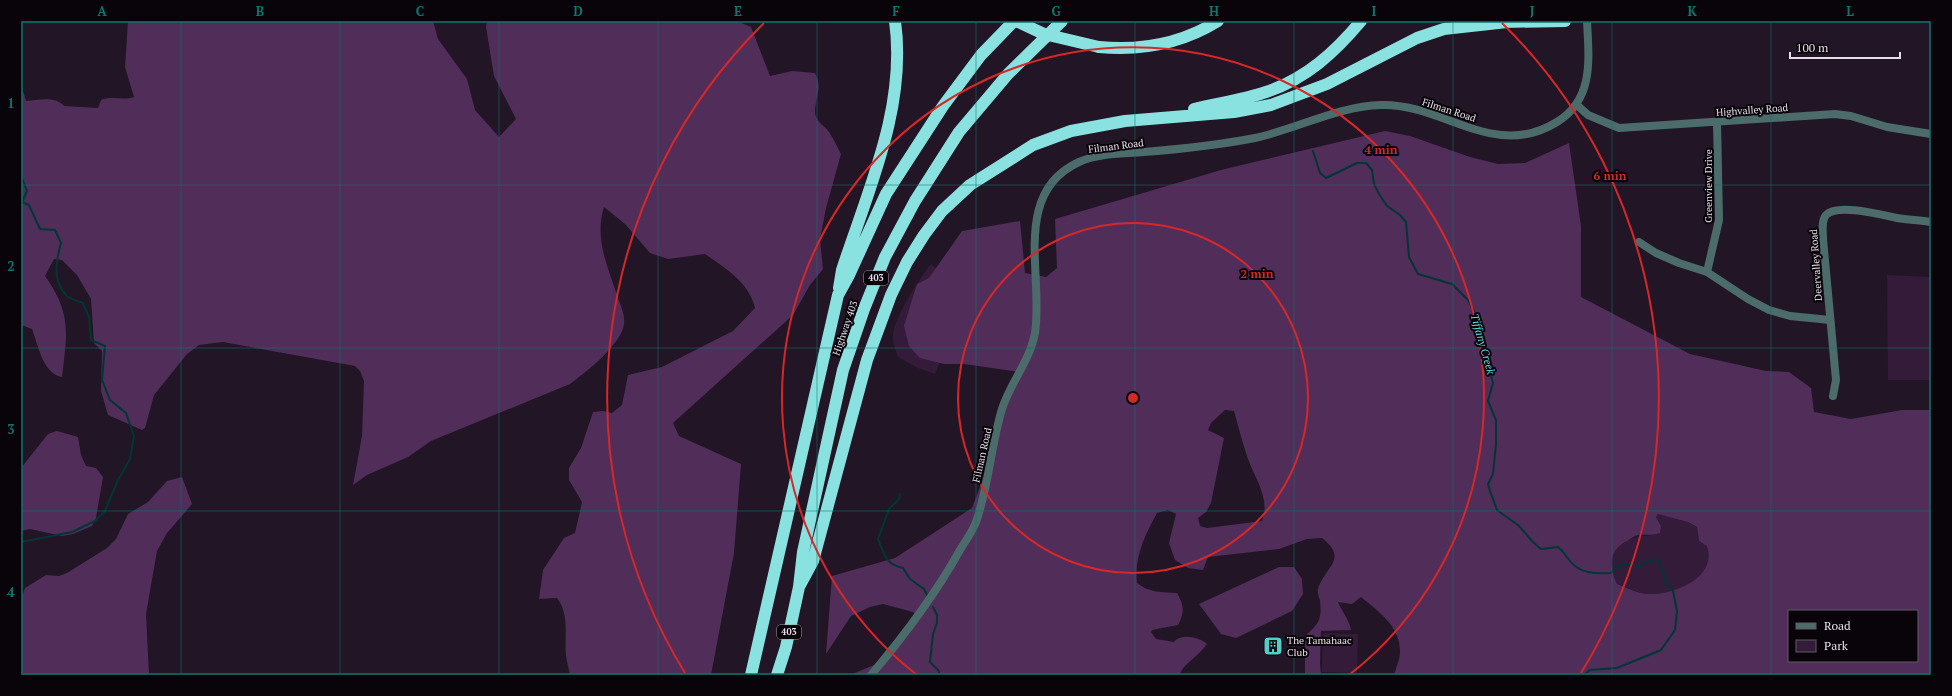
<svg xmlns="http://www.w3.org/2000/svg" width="1952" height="696" font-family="'PT Serif',serif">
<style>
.green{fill:#341b3a}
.forest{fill:#512d5a;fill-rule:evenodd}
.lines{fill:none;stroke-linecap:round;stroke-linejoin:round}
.stream{stroke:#003635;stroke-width:2}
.street{stroke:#4b6c6b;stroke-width:8}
.highway{stroke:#8ae2e0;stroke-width:12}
.highway-bridge{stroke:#8ae2e0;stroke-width:12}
.grid{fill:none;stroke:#0f766e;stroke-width:1;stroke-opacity:0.55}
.ring{fill:none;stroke:#d62828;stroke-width:2}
.labels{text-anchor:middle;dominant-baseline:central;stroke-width:4;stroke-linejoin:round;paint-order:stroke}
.shield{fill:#080409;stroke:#a39da6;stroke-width:1}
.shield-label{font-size:9px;font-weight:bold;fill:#e6dee9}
.street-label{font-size:10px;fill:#e6dee9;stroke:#080409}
.poi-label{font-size:10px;fill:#e6dee9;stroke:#080409;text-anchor:start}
.water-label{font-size:11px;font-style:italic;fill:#56dcd9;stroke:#080409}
.centre{fill:#d62828;stroke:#080409;stroke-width:2}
.ring-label{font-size:12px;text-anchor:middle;font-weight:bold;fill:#d62828;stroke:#080409;stroke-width:4;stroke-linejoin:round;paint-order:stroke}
.neatline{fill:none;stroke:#0f766e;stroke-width:1.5}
.grid-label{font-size:13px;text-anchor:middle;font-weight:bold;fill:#0f766e}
</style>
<rect width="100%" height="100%" fill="#221525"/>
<path class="green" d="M931 264 940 272 945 349 935 374 918 368 898 357C896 351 893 345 893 339 891 321 920 278 931 264Z
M1887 275 1931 277 1930 380H1888Z
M1658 513 1688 522 1697 527 1699 541 1707 545C1717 576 1677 595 1652 594 1639 594 1628 588 1617 584 1601 550 1622 536 1654 535L1661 526 1656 517Z
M1323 633 1358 634 1357 673 1322 672Z"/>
<path class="forest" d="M128 21H433L438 39 467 79 475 110 499 137 516 119 494 76 486 27 487 21H737L751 27 770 76 792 71 815 73C823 88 815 97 815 112 815 121 825 126 829 132 834 139 837 147 841 154L826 208 820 239 823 269 810 285 793 315 673 423 679 436 741 464 734 553 711 675H570C569 669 567 663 566 656 564 636 570 615 557 598L539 599 543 570 564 538 575 533 582 502 569 480V468L581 448 593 412 603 411 612 413 622 405 628 375 662 367 733 331 755 308C749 282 726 269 705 254L668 259 650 253 625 224 604 207C594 239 608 267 618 298 621 306 625 315 624 324 622 344 585 373 570 384L431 441 408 457 367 475 353 485 362 436 364 381 360 371 355 366 223 342 199 345 187 354 154 395 145 428 142 430 108 415 101 391 102 351 94 343 91 299 77 275 62 260 54 259 45 276C72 314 67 334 62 377 43 374 38 345 32 329L21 325V84L26 101C39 100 55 96 64 106L98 108 101 100C112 95 123 101 134 97L125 67Z
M1385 131 1410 136 1470 157 1498 164 1525 163 1569 143 1581 226V297L1690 354 1766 371 1789 372 1811 388 1814 412 1851 419 1902 410H1931V675H1394C1396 667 1400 660 1400 651 1400 626 1378 611 1361 597L1352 604 1338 602C1342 612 1349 619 1351 630L1321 631 1320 663 1321 675H1305V636C1319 623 1322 620 1320 601 1319 597 1317 592 1318 589 1325 567 1349 559 1322 538L1307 539 1279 549 1208 557 1203 570 1188 568 1175 560 1169 543 1176 514 1168 510 1157 513C1145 535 1134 557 1137 583 1150 593 1161 592 1177 593 1184 605 1185 612 1178 625L1152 630 1151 632 1156 639 1174 642C1181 633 1199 637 1207 644 1199 656 1185 662 1179 675H850L881 662 919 619 913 612 883 604 870 607 851 616 826 654 832 576 895 558 972 508 994 450 1001 405 1019 372 964 364H944L920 358 909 346 904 326 917 284 929 278 962 231 1020 221 1025 273 1046 277 1057 268 1055 219 1221 170ZM1225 410 1234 411C1238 426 1242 441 1247 456 1254 478 1271 498 1262 521L1207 528 1200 526 1198 518 1206 512 1211 503 1224 438 1208 430 1211 423ZM1658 514 1688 522 1697 527 1699 541 1707 546C1717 576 1678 593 1653 594 1640 595 1628 588 1617 584 1609 567 1608 550 1627 541 1630 539 1634 536 1638 535 1646 534 1652 536 1660 533L1661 526 1656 517ZM1789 611H1917V661H1789Z
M57 431 78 437 81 455 86 466 96 468 103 477 96 518 92 526 73 534 62 536 30 529 21 531V468L48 434Z
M182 477 192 504 167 533 157 551 146 614 149 675H21V599L25 588 46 575 59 576 67 573 107 548 116 539 128 514 148 502 167 481Z
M1279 567H1294L1302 579 1303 594 1292 611 1236 638 1221 634 1199 604Z"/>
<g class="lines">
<path class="stream" d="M1313 151 1320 173 1326 178 1357 163H1366L1372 170 1374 184 1379 194 1387 206 1400 215 1406 222 1409 257 1418 274 1452 284 1468 300 1474 311 1493 383 1488 401 1496 420V444L1493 474 1488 484 1490 491 1497 510 1519 526 1533 542 1541 549 1558 547C1564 552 1566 556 1570 561 1580 574 1597 574 1611 573L1620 564 1641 566 1648 561 1657 559 1662 568 1666 584 1673 591 1677 611 1675 630 1661 650 1617 668 1590 670 1584 675
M21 176 27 191 22 202 29 205 40 229 55 230 61 243C56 261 52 280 66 295 69 299 78 301 83 303L89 317 91 340 105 346 102 380 110 400 126 413 134 436 130 459 117 482 105 511 95 521 72 532 21 542
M900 494 899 499 889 509 878 539C885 555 885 564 903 568L910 579 924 589 927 595
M933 607 937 615V623L933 634 930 662 939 671V675"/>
<path class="street" d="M1578 106 1588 115 1619 128 1835 114 1851 116 1887 127 1931 134
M1639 242 1656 253 1679 263 1707 272 1748 299 1769 310 1790 316 1830 320
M1707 272 1719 220 1717 122
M1833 396 1836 380 1823 239C1823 232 1821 221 1826 215 1838 203 1882 215 1897 218 1908 220 1920 220 1931 222
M871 675C904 636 935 595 960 550 966 540 974 530 977 519 989 484 991 445 1002 409 1010 383 1030 361 1035 333 1044 276 1011 193 1079 162 1099 153 1123 154 1144 152 1181 149 1219 145 1255 138 1297 129 1338 106 1381 105 1443 103 1494 161 1557 122 1594 99 1589 60 1587 21"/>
<path class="highway" d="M1500 22 1565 21
M1099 47C1142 51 1181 44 1218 21
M1194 109C1218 103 1243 100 1266 92 1306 79 1335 52 1361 21
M839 288 842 270C868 190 907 107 895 21
M799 587 813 561 867 360 891 295 907 262 924 235 942 211 970 185 1033 145 1071 131 1125 121 1234 112 1271 105 1327 84 1417 38 1444 29 1507 22
M751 675 838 295 849 275 886 194 943 106 981 55 1014 21
M777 675 786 647 799 587 803 552 843 370 864 309 885 257 915 201 959 132 1008 74 1062 21"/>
<path class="highway-bridge" d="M1016 21 1044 34 1099 47"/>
</g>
<path class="grid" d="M181 21V675M340 21V675M499 21V675M658 21V675M817 21V675M976 21V675M1135 21V675M1294 21V675M1453 21V675M1612 21V675M1771 21V675M21 185H1931M21 348H1931M21 511H1931"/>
<g class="ring">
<circle cx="1133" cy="398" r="175"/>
<path d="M917 675A351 351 0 1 1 1349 675"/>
<path d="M685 673A526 526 0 0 1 764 23M1502 23A526 526 0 0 1 1581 673"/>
</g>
<defs>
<symbol id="building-square" viewBox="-11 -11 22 22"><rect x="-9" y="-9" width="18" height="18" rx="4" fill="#53cdca" stroke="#080409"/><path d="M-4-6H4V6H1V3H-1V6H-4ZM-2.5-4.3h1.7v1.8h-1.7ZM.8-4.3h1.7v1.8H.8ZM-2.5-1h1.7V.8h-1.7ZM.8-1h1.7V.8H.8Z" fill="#111"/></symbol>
</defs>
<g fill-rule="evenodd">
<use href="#building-square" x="1262" y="635" width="22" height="22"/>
</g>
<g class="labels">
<g class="shield">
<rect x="864" y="271" width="24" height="14" rx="3"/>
<rect x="777" y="625" width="24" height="14" rx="3"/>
</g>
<g class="shield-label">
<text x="876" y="278">403</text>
<text x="789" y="632">403</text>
</g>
<g class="street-label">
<text transform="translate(1449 110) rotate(18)">Filman Road</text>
<text transform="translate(1752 110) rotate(-4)">Highvalley Road</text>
<text transform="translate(1116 146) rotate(-7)">Filman Road</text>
<text transform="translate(1708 186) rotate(-90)">Greenview Drive</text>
<text transform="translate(1816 265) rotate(-94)">Deervalley Road</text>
<text transform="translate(845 328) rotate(-71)">Highway 403</text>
<text transform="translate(982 455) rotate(-77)">Filman Road</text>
</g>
<g class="poi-label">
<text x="1287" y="640">The Tamahaac<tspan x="1287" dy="12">Club</tspan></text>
</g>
<g class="water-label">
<text transform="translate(1483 344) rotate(74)">Tiffany Creek</text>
</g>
</g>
<circle cx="1133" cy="398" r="6" class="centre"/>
<g class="ring-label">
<text x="1381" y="154">4 min</text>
<text x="1610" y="180">6 min</text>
<text x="1257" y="278">2 min</text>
</g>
<rect width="1952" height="696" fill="none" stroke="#080409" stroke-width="44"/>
<rect x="1788" y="610" width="130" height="52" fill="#080409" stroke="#615b63"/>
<rect x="1796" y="623" width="20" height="6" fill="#4b6c6b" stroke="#615b63"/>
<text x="1824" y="630" font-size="12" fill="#e6dee9">Road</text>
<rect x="1796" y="640" width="20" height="12" fill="#341b3a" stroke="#615b63"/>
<text x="1824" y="650" font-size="12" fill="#e6dee9">Park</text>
<path d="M1790 52v6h110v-6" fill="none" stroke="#e6dee9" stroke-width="2"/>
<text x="1796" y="52" font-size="12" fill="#e6dee9" stroke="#080409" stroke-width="3" paint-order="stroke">100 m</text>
<rect x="22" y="22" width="1908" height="652" class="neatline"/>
<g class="grid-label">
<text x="102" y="16">A</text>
<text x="260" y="16">B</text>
<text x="420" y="16">C</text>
<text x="578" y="16">D</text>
<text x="738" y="16">E</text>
<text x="896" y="16">F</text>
<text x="1056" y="16">G</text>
<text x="1214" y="16">H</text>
<text x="1374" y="16">I</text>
<text x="1532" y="16">J</text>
<text x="1692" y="16">K</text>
<text x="1850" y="16">L</text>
<text x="11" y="108">1</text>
<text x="11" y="271">2</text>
<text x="11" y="434">3</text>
<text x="11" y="597">4</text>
</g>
</svg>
